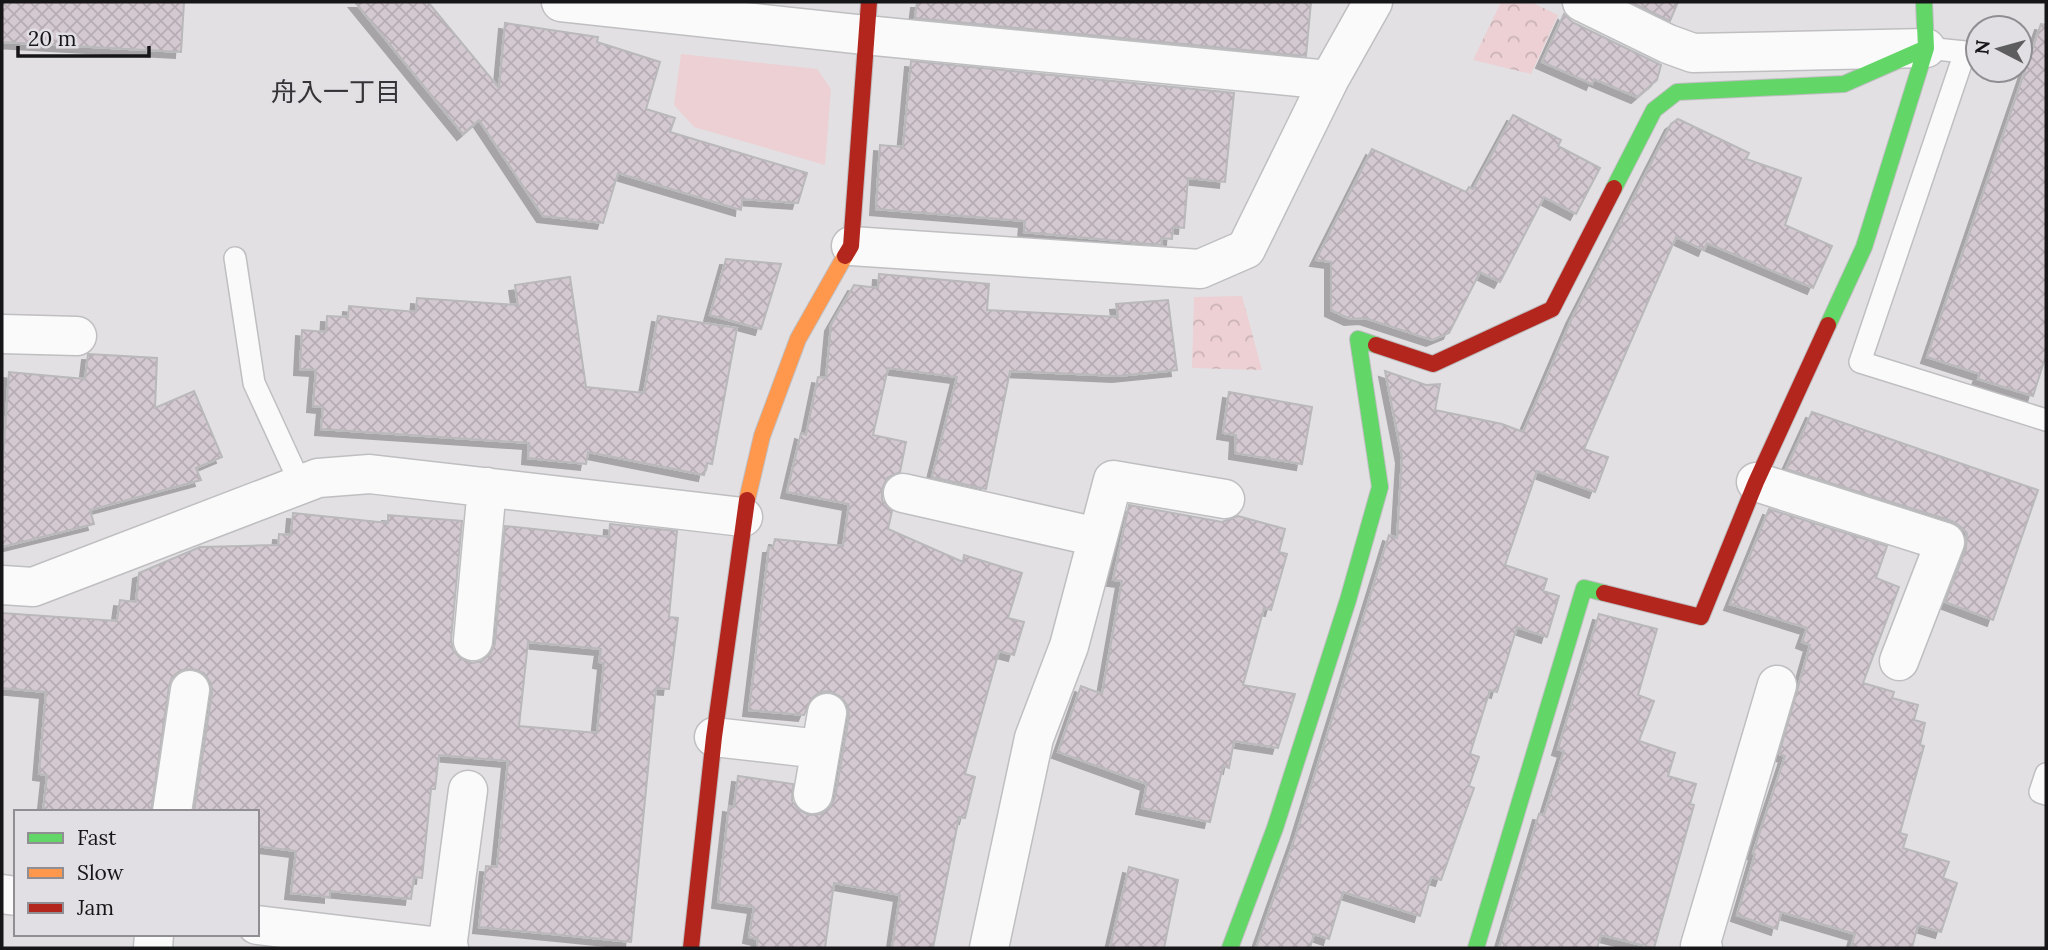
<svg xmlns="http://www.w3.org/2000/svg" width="2048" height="950" font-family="Lora,'Noto Sans JP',serif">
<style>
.forest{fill:url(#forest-crowns)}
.garden{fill:#ecd0d4}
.building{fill:url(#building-cross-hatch);stroke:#b9b8ba;stroke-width:2;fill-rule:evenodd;filter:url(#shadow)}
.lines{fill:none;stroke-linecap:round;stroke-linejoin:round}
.lane-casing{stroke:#bfbec0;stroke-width:24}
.street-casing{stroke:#bfbec0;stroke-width:41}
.fast-casing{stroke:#bfbec0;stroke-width:18}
.slow-casing{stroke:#bfbec0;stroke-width:18}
.jam-casing{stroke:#bfbec0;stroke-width:18}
.lane{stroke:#fbfafb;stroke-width:21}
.street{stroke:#fbfafb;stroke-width:38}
.fast{stroke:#63d668;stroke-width:16}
.slow{stroke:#ff974d;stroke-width:16}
.jam{stroke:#b3261e;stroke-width:16}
.labels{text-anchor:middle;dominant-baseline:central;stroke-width:5;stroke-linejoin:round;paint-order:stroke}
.neighbourhood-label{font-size:26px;fill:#353336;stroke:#e2dfe4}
</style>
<defs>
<pattern id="forest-crowns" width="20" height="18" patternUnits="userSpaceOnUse" patternTransform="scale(1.75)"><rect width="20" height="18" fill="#ecd0d4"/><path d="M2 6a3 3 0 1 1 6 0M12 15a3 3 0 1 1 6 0" fill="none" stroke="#cab2b5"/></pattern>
<pattern id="building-cross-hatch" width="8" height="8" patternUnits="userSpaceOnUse" patternTransform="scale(1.75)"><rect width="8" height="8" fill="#d5c9d1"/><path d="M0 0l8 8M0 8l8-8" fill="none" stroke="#b6acb3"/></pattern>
<filter id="shadow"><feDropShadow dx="-6" dy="6" stdDeviation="0" flood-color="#0004"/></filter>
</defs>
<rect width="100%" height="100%" fill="#e2e0e3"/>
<path class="forest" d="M1501 2H1531L1558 15 1531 74 1473 60Z
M1242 296 1262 370 1192 368 1194 297Z"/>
<path class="garden" d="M681 54 817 69 831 89 825 165 694 127 674 105Z"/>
<path class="building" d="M2 2H184L181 52 2 42Z
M355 2H428L499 88 505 23 598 37 597 42 660 62 646 109 675 118 670 132 807 173 798 203 742 199 741 210 618 173 603 223 543 216 479 120 463 134Z
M917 2H1311L1306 56 915 18Z
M1631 2H1678L1670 21Z
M1564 14 1572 22 1661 65 1657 80 1637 97 1594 79 1592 84 1542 62Z
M2041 24 2046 25V355L2033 396 1978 379 1980 374 1927 357Z
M911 61 1234 93 1225 182 1188 178 1184 228 1173 227 1172 239 1161 238 1162 245 1024 232 1025 221 876 209 880 145 903 147Z
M1513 115 1561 140 1558 146 1600 168 1576 214 1544 197 1500 282 1480 272 1449 333 1432 340 1365 318 1350 319 1331 310V262L1316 260 1372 149 1466 192 1469 187 1473 189Z
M1678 119 1749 153 1746 159 1801 178 1785 225 1832 246 1813 288 1707 243 1704 250 1676 237 1584 449 1608 457 1595 492 1537 471 1505 565 1547 579 1543 591 1559 596 1547 637 1517 627 1497 692 1490 690 1470 754 1479 757 1469 786 1474 788 1441 880 1431 877 1420 916 1343 892 1329 939 1314 934 1310 948H1256L1296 835 1389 535 1397 538 1402 457 1385 371 1426 385 1440 384 1435 410 1502 424 1523 432 1572 318 1671 124Z
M726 259 781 264 761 329 710 315Z
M879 274 989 284 987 310 1118 317 1116 304 1168 300 1177 370 1118 376 1010 371 986 489 932 477 957 377 888 368 873 435 906 442 900 472 887 478 882 489V500L892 511 888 529 963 562 964 555 1022 573 1008 618 1024 622 1014 655 999 651 965 774 975 777 965 818 959 817 933 948H892L900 895 834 883 825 948H757L758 939 749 937 754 907 718 902 729 806 734 807 738 776 793 784 792 801 799 810 809 815 821 814 830 807 835 798 849 717 848 706 841 697 830 691 820 692 811 699 804 715 749 710 769 547H773L775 539 843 546 849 504 787 492 801 433 806 435 818 377 826 378 831 325 854 285 878 288Z
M570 277 586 387 644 393 658 316 737 328 712 464 707 463 704 475 588 452 586 464 528 458 529 443 321 429 323 407 313 406 316 370 300 369 302 330 326 332 327 316 348 317 349 306 416 312 417 298 518 305 515 285Z
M88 354 157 358 155 408 194 391 222 457 196 468 201 480 90 510 94 524 2 547V473L9 372 85 379Z
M1229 392 1312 407 1302 464 1235 453 1236 435 1223 433Z
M1812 412 2038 490 1993 620 1945 602 1966 549 1967 533 1961 527 1952 521 1786 469Z
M1129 505 1222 522 1238 516 1285 529 1279 552 1287 554 1271 610 1264 608 1243 685 1295 694 1278 748 1234 741 1229 768 1223 766 1210 822 1142 808 1147 784 1058 752 1081 686 1102 694 1122 581 1113 580Z
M1769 509 1887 546 1876 578 1899 587 1863 683 1894 692 1892 698 1918 705 1914 720 1925 723 1920 745 1924 746 1900 833 1907 835 1903 848 1949 862 1943 878 1957 883 1941 932 1918 925 1912 948H1851L1855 934 1781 912 1777 929 1737 915 1755 854 1753 853 1785 756 1779 754 1810 645 1802 642 1807 628 1730 604Z
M293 513 388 523V515L462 521 451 640 453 650 460 658 472 663 482 661 490 654 495 644 505 526 609 537 610 524 677 531 669 617 678 618 669 689 656 688 631 942 479 927 486 866 497 867 508 761 439 755 435 789H431L422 878 414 877 411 899 330 891V897L291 893 296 851 257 846V812H194L212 693 211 683 204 673 194 669 181 670 172 677 169 686 151 812H43L47 775 39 774 46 692 2 688V613L117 621 120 600 136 602 139 573 200 547 278 545 279 534 291 535ZM528 642 601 649 599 662 604 663 597 733 519 726Z
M1599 614 1657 629 1638 695 1654 701 1639 741 1675 753 1668 776 1696 784 1690 804 1694 805 1654 948 1601 935 1597 948H1499L1539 814 1544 815 1564 751 1558 749Z
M1129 867 1178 880 1164 948H1110Z"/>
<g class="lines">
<defs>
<path id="lane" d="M1926 48 1965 52 1860 362 2046 420
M235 258 254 383 301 485
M2046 774 2040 792 2046 794"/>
<path id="street" d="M561 2 865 35 1329 80
M1582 2 1668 44 1693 53 1926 48
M851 246 1200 269 1246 249 1329 80 1373 2
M2 334 77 336
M1756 482 1945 542 1899 661
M903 493 1097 537
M2 585 33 587 318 478 370 474 743 517
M473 641 487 487
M714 737 820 749
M813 794 827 713
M172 812 190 690
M2 894 16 896
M257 925 449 948
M153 948 154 934
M447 948 468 790
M989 948 1034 738 1069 646 1113 480 1225 499
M1703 948 1700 946 1777 685"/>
<path id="fast" d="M1614 188 1654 110 1677 92 1844 84 1926 48
M1828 325 1864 247 1926 48 1924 2
M1230 948 1275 828 1348 600 1380 487 1358 339 1376 345
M1476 948 1584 588 1604 593"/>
<path id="slow" d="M747 500 762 436 798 339 845 256"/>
<path id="jam" d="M845 256 851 246 869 2
M1376 345 1433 364 1552 309 1614 188
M1604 593 1701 617 1756 482 1828 325
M691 948 714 737 747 500"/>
</defs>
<use href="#lane" class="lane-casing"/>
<use href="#street" class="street-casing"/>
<use href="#fast" class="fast-casing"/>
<use href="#slow" class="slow-casing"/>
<use href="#jam" class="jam-casing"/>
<use href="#lane" class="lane"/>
<use href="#street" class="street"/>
<use href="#fast" class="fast"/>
<use href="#slow" class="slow"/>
<use href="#jam" class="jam"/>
</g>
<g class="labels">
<g class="neighbourhood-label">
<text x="336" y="91">舟入一丁目</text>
</g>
</g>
<rect width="2048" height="950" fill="none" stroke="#161517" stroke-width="7"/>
<rect x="14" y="810" width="245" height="126" fill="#e2dfe4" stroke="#908e92" stroke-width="2"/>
<rect x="28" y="833" width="35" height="10" fill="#63d668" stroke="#908e92" stroke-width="2"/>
<text x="77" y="845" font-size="21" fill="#161517">Fast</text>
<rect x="28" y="868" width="35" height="10" fill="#ff974d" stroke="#908e92" stroke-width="2"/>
<text x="77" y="880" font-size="21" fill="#161517">Slow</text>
<rect x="28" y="903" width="35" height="10" fill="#b3261e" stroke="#908e92" stroke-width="2"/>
<text x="77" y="915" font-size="21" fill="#161517">Jam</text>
<g transform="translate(1999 49) rotate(276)"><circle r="33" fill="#e2dfe4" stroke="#908e92" stroke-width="2"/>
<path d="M0-5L12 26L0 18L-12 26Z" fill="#5d5c5e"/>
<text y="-10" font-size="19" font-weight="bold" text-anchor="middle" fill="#161517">N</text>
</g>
<path d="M18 46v10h131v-10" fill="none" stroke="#161517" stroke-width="3.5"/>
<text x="28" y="46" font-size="21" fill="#161517" stroke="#e2dfe4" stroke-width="5" paint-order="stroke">20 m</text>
</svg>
